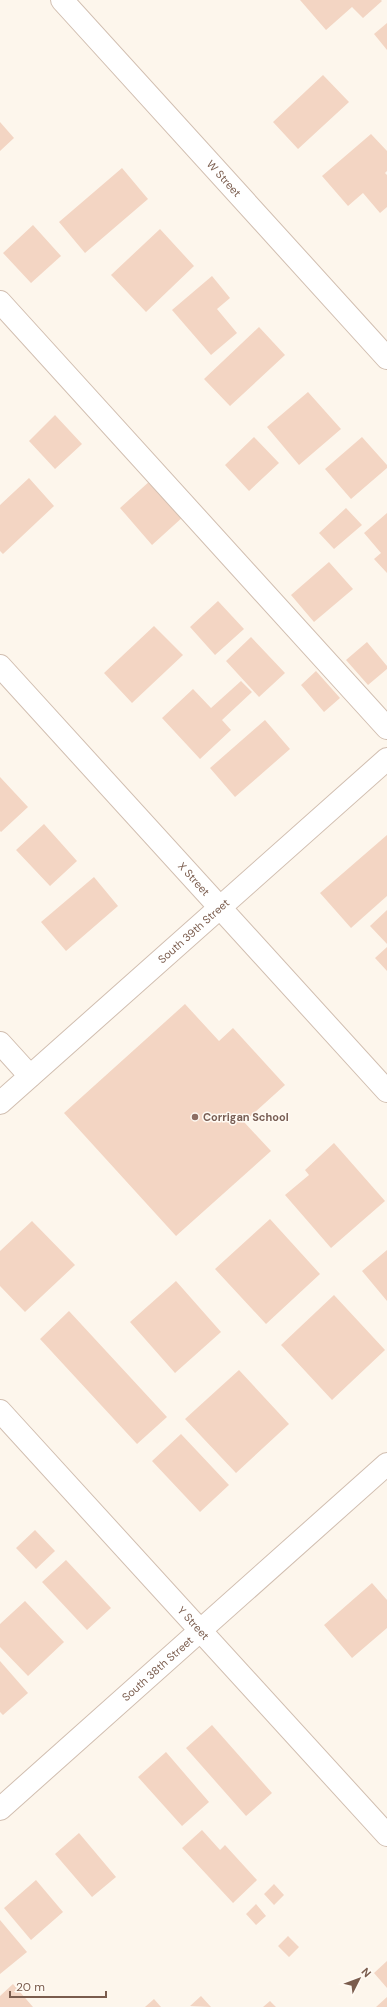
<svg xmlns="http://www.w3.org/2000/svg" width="387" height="2007" font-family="'DM Sans',sans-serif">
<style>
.building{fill:#f3d5c3}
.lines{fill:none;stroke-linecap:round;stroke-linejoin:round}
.minor-casing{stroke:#d1beb0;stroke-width:24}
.minor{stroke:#fff;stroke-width:22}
.education-dot{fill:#8d6e63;stroke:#fffaf3;stroke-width:1.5}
.labels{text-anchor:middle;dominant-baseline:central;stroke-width:3;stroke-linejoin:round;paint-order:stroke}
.street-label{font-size:11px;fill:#7a5c4d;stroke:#fffaf3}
.education-label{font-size:11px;font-weight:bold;fill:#785e54;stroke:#fffaf3;text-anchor:start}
</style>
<rect width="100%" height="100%" fill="#fdf6ec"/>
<path class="building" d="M300 0H381L382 1 363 18 352 7 326 30Z
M387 23V50L374 34Z
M323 75 349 102 298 149 273 122Z
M0 122 14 138 0 151Z
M371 134 387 151V171L385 173 387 175V207L380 213 363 193 348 206 322 176Z
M122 168 148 199 85 253 59 222Z
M33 225 61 256 31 283 3 253Z
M160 229 194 266 146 312 111 275Z
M212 276 230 298 217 309 237 333 211 355 172 310Z
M259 327 285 355 230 406 204 379Z
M308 392 341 429 299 465 267 427Z
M55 415 82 444 55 469 29 441Z
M254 437 279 463 249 491 225 465Z
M362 437 387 465V468L351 499 325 469Z
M29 478 54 506 3 554 0 551V505Z
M151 480 184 516 152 545 120 508Z
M346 508 362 525 334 549 319 533Z
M387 513V573L374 559 381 553 364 533Z
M329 562 353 589 314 622 291 595Z
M218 601 244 629 215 655 190 627Z
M154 626 183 655 132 703 104 673Z
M251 637 285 673 259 697 226 661Z
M367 642 387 666V669L368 685 346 660Z
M316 671 340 698 324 712 301 685Z
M241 681 252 692 222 720 231 730 200 759 162 718 193 689 211 708Z
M265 720 290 749 235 797 210 768Z
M0 777 28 807 1 832 0 831Z
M44 824 77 861 50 886 16 850Z
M387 835V896L351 928 320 893Z
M94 877 118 906 66 951 41 922Z
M387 910V944L370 926Z
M387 947V971L375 958Z
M185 1004 219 1041 233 1028 285 1085 244 1122 271 1151 176 1236 64 1113Z
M334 1143 385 1201 331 1248 285 1195 309 1175 305 1170Z
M270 1219 320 1274 266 1324 215 1269Z
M32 1221 75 1265 25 1312 0 1286V1251Z
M387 1250V1301L362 1271Z
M176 1281 221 1332 175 1373 130 1322Z
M334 1295 385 1350 332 1400 281 1345Z
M69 1311 167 1417 137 1444 40 1339Z
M239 1370 289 1424 236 1473 185 1419Z
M181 1434 229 1485 200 1512 152 1461Z
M35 1530 55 1551 36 1569 16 1548Z
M66 1560 111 1608 87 1630 42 1582Z
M372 1583 387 1600V1628L352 1658 324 1625Z
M25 1601 64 1642 28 1676 0 1647V1624Z
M0 1661 28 1693 3 1715 0 1712Z
M212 1725 272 1793 246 1816 186 1748Z
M166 1752 209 1802 182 1826 138 1777Z
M202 1830 220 1850 225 1845 257 1880 233 1903 182 1848Z
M79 1833 116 1877 92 1897 55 1854Z
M36 1880 63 1912 31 1940 4 1908Z
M274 1884 284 1895 274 1905 264 1894Z
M256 1904 266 1916 256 1925 246 1914Z
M0 1920 27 1952 0 1974Z
M288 1936 299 1947 289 1957 278 1946Z
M387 1961V1988L374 1973Z
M13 1984 33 2007H0V1996Z
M201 1996 211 2007 190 2006Z
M387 1997V2007H376Z
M154 1999 161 2007H145Z
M270 2001 276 2007H263Z"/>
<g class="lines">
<defs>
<g id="minor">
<path id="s1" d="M62 0 387 358"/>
<path d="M0 302 387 728"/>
<path id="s2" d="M0 666 387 1091"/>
<path d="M0 1043 30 1076"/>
<path id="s3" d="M0 1103 387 759"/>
<path id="s4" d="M0 1411 387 1835"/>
<path id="s5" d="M0 1809 387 1464"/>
</g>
</defs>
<use href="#minor" class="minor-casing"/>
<use href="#minor" class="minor"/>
</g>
<circle class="education-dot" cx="195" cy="1117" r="4"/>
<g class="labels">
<g class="street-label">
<text stroke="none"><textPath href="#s1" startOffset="241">W Street</textPath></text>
<text stroke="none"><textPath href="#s2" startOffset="288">X Street</textPath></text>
<text stroke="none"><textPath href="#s3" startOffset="259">South 39th Street</textPath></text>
<text stroke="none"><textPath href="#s4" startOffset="287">Y Street</textPath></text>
<text stroke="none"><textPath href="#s5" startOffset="211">South 38th Street</textPath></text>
</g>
<g class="education-label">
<text x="203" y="1117">Corrigan School</text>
</g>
</g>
<g transform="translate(359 1979) rotate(48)" stroke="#fffaf3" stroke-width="3" paint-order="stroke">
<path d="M0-3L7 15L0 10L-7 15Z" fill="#7a5c4d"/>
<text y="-6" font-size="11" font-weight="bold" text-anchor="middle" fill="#7a5c4d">N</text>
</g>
<path d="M10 1991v6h96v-6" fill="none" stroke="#7a5c4d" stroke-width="2"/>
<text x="16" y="1991" font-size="12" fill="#7a5c4d" stroke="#fffaf3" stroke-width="3" paint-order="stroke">20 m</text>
</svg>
